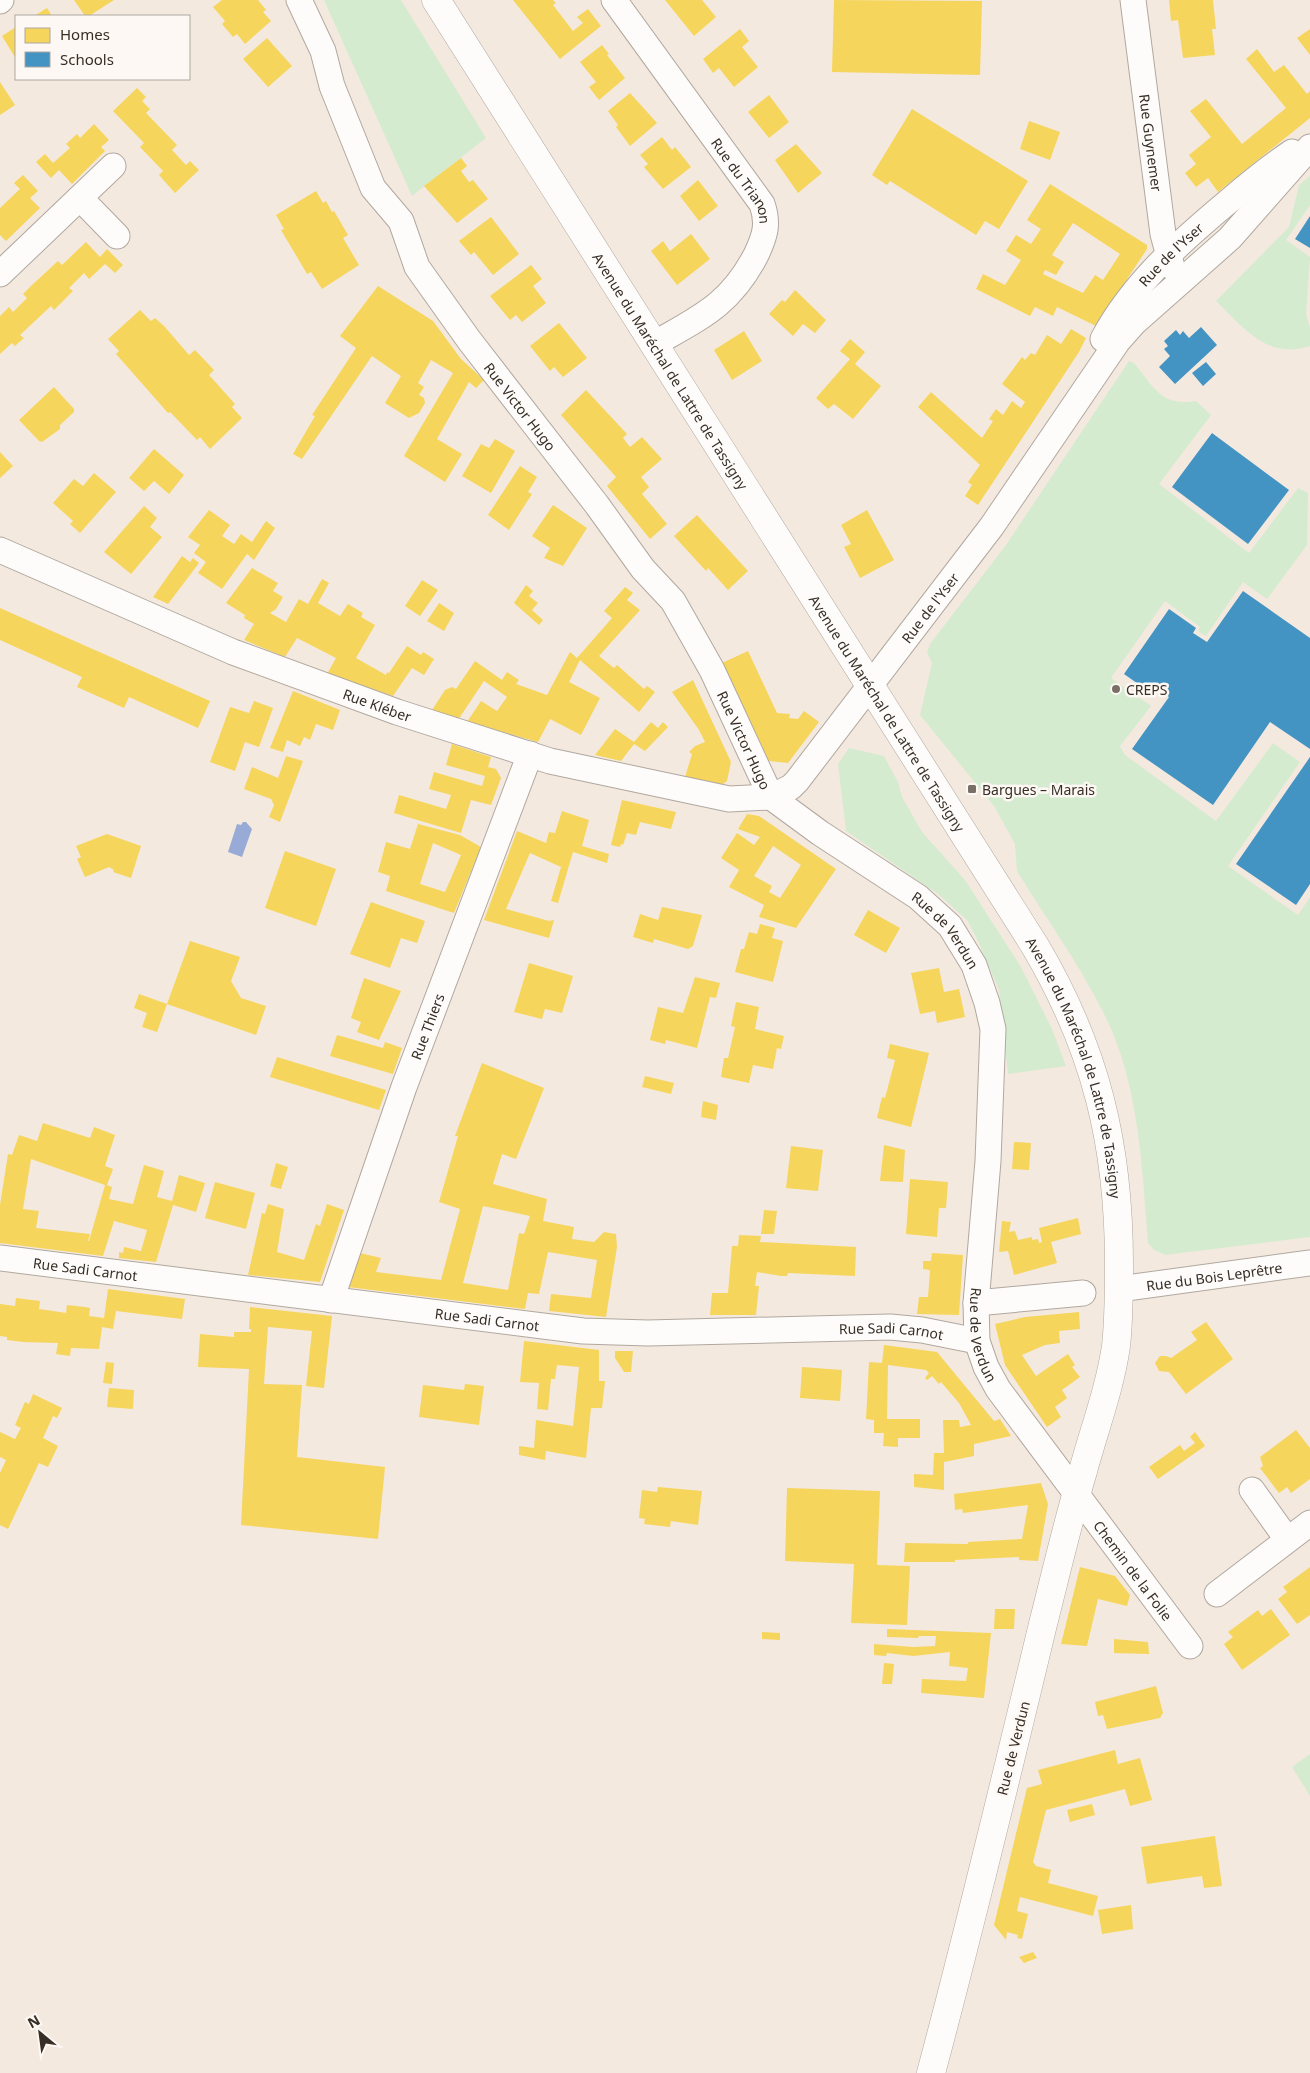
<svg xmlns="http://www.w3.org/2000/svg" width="1310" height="2073" font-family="'Noto Sans',sans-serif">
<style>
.green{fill:#d4ebd0}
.water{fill:#98abd6}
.homes{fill:#f6d55c;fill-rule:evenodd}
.schools{fill:#4393c3}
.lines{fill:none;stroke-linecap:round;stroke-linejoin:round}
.minor-casing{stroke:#b0a89f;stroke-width:27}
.major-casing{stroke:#b0a89f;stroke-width:29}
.minor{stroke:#fdfcfa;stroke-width:25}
.major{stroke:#fdfcfa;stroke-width:28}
.poi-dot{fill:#796f67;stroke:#fdf8f4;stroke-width:2}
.labels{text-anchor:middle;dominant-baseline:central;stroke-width:5;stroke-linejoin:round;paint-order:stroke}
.street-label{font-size:14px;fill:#372e26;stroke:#fdf8f4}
.poi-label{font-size:14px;fill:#372e26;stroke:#fdf8f4;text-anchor:start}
</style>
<rect width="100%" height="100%" fill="#f4e9df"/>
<path class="green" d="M324 0H401L486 138 412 196Z
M1310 176V205L1286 240 1310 257 1306 314 1310 328V346C1267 360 1244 328 1216 301L1289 227 1299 185Z
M1129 361 1134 363C1154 387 1161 407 1196 401L1211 415 1159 484 1249 553 1298 488 1308 493 1307 545 1267 599 1243 582 1206 636 1198 631 1200 627 1165 601 1111 678 1151 706 1120 746 1125 755 1216 821 1273 743 1300 762 1228 866 1298 915 1310 897V1237L1165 1255 1154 1250 1148 1243C1142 1166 1139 1080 1102 1010 1078 962 1045 917 1017 871L1015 844 994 806 920 715 932 663 927 653 930 644 1006 545Z
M849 748 884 756 898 782 902 797 922 832 965 880 1021 967 1052 1029 1066 1066 1008 1074 999 990 978 941 967 920 938 894 846 831 838 764Z
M1310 1754V1796L1292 1767Z"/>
<path class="water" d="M243 822H246L252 829 242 857 228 852 237 824 241 825Z"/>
<path class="homes" d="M74 0H114L89 16H85Z
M222 0H258L266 10 263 12 271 21 245 44 237 34 233 37 222 24 225 21 213 7Z
M513 0H553L556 3 553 5 573 31 583 23 577 17 588 9 601 26 560 59Z
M665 0H702L716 17 694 36Z
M834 0 982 1 980 75 832 72Z
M1169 0H1213L1216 29H1212L1215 55 1183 58 1178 20 1171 21Z
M47 8 52 16H34Z
M16 27V59L2 36Z
M740 29 749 41 742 47 758 67 734 87 719 68 713 73 703 59Z
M1310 29V55L1297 38Z
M267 38 292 66 268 87 243 59Z
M602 45 609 54 607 55 625 78 599 100 589 87 596 82 580 62Z
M1257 49 1274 72 1284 65 1307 94 1310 91V118L1218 192 1208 178 1196 187 1185 173 1196 164 1189 155 1211 137 1190 111 1206 99 1242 144 1286 108 1246 59Z
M0 82 15 105 0 115Z
M137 88 146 97 142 101 150 109 146 113 177 145 172 150 186 165 190 161 199 170 175 193 159 175 163 171 140 147 144 143 113 111Z
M630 93 657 123 630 146 616 127 618 125 608 111Z
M769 95 789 122 769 138 748 112Z
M912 109 1028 181 999 229 985 221 976 235 890 181 887 185 872 175Z
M1029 121 1060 132 1050 160 1020 149Z
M94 124 109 140 101 147 105 151 72 184 59 170 51 178 36 162 45 154 53 163 70 148 66 144 77 134 80 138Z
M662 137 672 150 675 147 691 167 663 189 644 167 648 164 640 155Z
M796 144 822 173 798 193 775 160Z
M461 158 467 166 461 171 469 182 473 180 488 199 457 223 424 186Z
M23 175 38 191 30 198 40 208 6 241 0 235V208L20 189 14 183Z
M698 180 718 206 699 221 680 196Z
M1050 184 1147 245V249L1096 326 1057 307 1053 316 1035 307 1030 316 976 289 983 274 1005 285 1021 260 1006 251 1016 235 1031 244 1041 229 1027 220ZM1073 223 1120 254 1103 280 1095 275 1083 293 1043 274 1045 270 1056 275 1064 262 1052 255Z
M316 191 323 203 326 201 332 212 334 211 348 235 343 238 359 265 322 289 311 272 307 274 281 230 284 229 276 215Z
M491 217 519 254 493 275 474 252 471 255 459 241Z
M691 234 710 259 677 285 651 251 663 241 670 251Z
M86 242 100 257 107 249 123 265 115 273 105 264 89 279 84 273 69 288 73 291 54 310 51 306 20 335 24 338 15 346 12 343 0 354V316L9 307 13 312 27 298 23 294 32 285 58 261 62 265Z
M531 265 542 279 533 286 546 303 522 322 516 315 510 320 490 296Z
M378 286 433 321 461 359 484 380 476 388 469 382 437 439 462 454 445 482 404 456 453 373 431 360 418 383 424 387 419 395 424 398 425 403 419 413 409 418 385 403 401 376 372 356 302 459 293 454 315 416 312 415 356 348 340 336Z
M795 290 826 320 815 333 803 324 793 336 769 314 782 300 785 302Z
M140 310 151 321 155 318 164 326 189 355 195 350 214 370 209 375 235 404 232 407 242 418 210 449 200 437 197 440 170 412 168 413 116 354 119 351 108 339Z
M559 323 587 358 563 377 554 367 550 371 530 346Z
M1071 329 1086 338 1079 352 978 505 965 496 972 485 968 482 980 465 918 407 931 392 982 438 993 421 989 419 996 409 1003 415 1012 401 1021 408 1025 402 1002 384 1022 357 1025 360 1031 353 1035 355 1047 335 1061 344Z
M744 331 762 361 732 380 714 350Z
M850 339 865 352 855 364 881 386 853 419 834 404 828 409 816 398 850 359 840 351Z
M54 387 74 409V412L60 425V429L42 442 39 441 19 420Z
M586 390 627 434 623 438 630 447 642 437 662 459 641 477 649 487 642 494 667 524 650 539 607 486 616 477 561 415Z
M495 439 515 451 491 493 462 476 481 444 489 448Z
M154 449 184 475 169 494 154 481 144 491 129 478Z
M0 452 13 466 0 478Z
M520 466 537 477 528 492 532 494 509 530 488 515Z
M94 473 116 492 80 533 70 524 73 521 53 503 74 479 83 486Z
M553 505 587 528 563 566 544 558 550 548 532 536Z
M144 506 157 518 150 527 162 537 131 574 104 552Z
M209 510 230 525 222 536 234 544 241 534 252 542 266 521 275 528 254 560 247 554 222 589 198 573 206 562 194 553 200 545 188 537Z
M867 510 894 560 860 578 844 547 851 544 841 525Z
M697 515 748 571 728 590 708 568 706 571 674 536Z
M182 556 190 562 193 558 199 563 168 604 153 597Z
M252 568 278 583 273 591 283 597 276 609 270 613 286 622 299 599 308 604 322 579 329 583 318 603 340 616 348 604 363 613 361 617 375 625 356 658 386 675 387 672 389 673 407 646 421 655 423 652 434 659 424 675 412 668 393 696 327 674 336 658 297 638 285 657 244 640 254 624 244 618 245 615 226 603Z
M422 580 438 590 420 616 405 606Z
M526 585 533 591 529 596 538 603 532 610 543 620 539 625 514 603Z
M625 587 633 593 627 600 640 610 599 656 614 668 617 665 644 689 647 686 655 692 639 712 580 660 569 682 600 698 581 735 550 719 538 742 467 722 481 701 497 711 507 697 484 681 458 720 432 710 445 690 452 687 456 689 475 661 502 680 507 672 519 680 516 684 547 695 570 652 577 658 612 618 604 611Z
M439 603 454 613 444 631 427 621Z
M0 608 210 701 198 728 129 697 124 708 77 687 82 677 0 640Z
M748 651 777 713 790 714 789 718 798 719 804 711 819 722 788 763 769 761 722 663Z
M693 680 731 762 727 781 722 785 685 777 692 754 689 752 695 746 705 742 699 730 672 692Z
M293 691 340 710 333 730 316 724 310 740 304 737 300 746 287 740 283 752 270 748Z
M254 701 273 708 259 747 245 742 235 771 210 762 230 707 249 713Z
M651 722 658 728 663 722 668 727 645 751 634 744 621 761 595 755 615 729 634 742Z
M452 744 491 757 488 767 496 769 501 778 491 805 471 800 461 833 394 813 399 795 446 809 451 795 429 789 434 772 482 786 485 776 446 765Z
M286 756 303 761 280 822 269 817 274 805 271 799 244 789 252 767 278 778Z
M622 800 676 812 671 829 640 822 636 835 627 833 623 845 621 844 620 847 611 845Z
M562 811 589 820 582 846 609 854 607 863 573 852 558 903 551 901 561 867 530 853 506 909 549 921 554 920 549 938 484 920 517 831 546 843 549 832 555 833Z
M747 814 759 816 836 869 796 928 759 917 764 905 729 887 739 870 721 858 737 833 754 845 760 837 738 829ZM773 846 801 865 780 898 769 892 772 886 754 876Z
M418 824 460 835 481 847 454 913 386 891 390 876 378 872 386 842 410 849ZM433 843 461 855 445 892 420 884Z
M107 834 141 846 131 878 113 872 114 870 109 867 85 877 77 859 81 857 76 846Z
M285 851 336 869 316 926 265 908Z
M371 902 425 921 417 943 401 938 390 968 350 954Z
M662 907 702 915 693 946 688 949 654 939 653 943 633 937 640 914 658 920Z
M868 910 900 928 886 953 854 935Z
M760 924 775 928 772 938 783 941 773 982 735 972 741 949H744L749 932 757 934Z
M190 941 240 957 231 981 241 998 266 1006 256 1035 167 1004Z
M529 963 573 976 562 1013 545 1009 542 1019 514 1012Z
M939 968 944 992 959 989 965 1017 937 1023 935 1011 920 1014 911 973Z
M695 977 720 983 716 998 710 997 697 1048 666 1040 665 1044 650 1040 658 1007 683 1013Z
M364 978 401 991 379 1040 357 1032 361 1022 351 1018Z
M139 994 167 1004 157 1032 142 1027 147 1013 134 1008Z
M736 1002 759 1007 755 1029 784 1036 781 1049 777 1048 773 1069 753 1065 749 1083 721 1077 724 1058H728L735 1027 731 1026Z
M337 1035 383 1048 385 1042 402 1048 393 1074 330 1056Z
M890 1044 929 1053 911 1127 877 1118 882 1097 885 1098 895 1060 887 1058Z
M277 1057 386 1090 379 1110 270 1077Z
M482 1063 544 1088 516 1159 502 1154 493 1184 547 1199 543 1221 574 1227 572 1239 594 1242 604 1232 616 1234 617 1247 606 1317 549 1311 551 1294 591 1298 597 1260 548 1252 539 1294 528 1293 525 1309 348 1287 360 1253 381 1258 376 1272 441 1280 460 1209 439 1202 458 1136H455ZM483 1206 530 1216 524 1234 519 1233 508 1290 463 1283Z
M645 1076 674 1083 671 1094 642 1087Z
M703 1101 718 1105 716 1120 701 1117Z
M43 1123 90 1138 94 1127 115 1135 105 1166 113 1169 107 1185 112 1187 109 1199 133 1204 144 1165 164 1171 157 1197 172 1201 179 1175 205 1183 196 1212 173 1205 156 1262 119 1258V1252L123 1253 124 1247 141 1251 147 1230 114 1221 103 1256 0 1243V1205L8 1154 12 1155 19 1135 37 1141ZM31 1159 105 1185 89 1241H88L90 1234 36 1228 39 1211 23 1209Z
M1014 1142 1031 1143 1029 1170 1012 1169Z
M884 1145 905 1150 903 1182 880 1181Z
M791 1146 823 1150 818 1191 786 1188Z
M276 1163 288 1167 281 1189 270 1186Z
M910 1179 948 1182 946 1208H939L937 1237 906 1234Z
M215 1182 255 1193 246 1229 205 1218Z
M268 1204 284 1209 277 1252 304 1260 316 1224 320 1226 327 1204 344 1210 320 1282 248 1275 262 1213 265 1214Z
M764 1210 777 1211 774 1234H761Z
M1078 1218 1081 1234 1051 1242 1057 1263 1014 1275 1008 1251 999 1252 1002 1221 1011 1222 1009 1232 1015 1231 1018 1240 1032 1237V1240L1038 1239 1039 1243 1042 1242 1039 1228Z
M739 1235 761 1236 760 1242 856 1247 855 1276 788 1273 787 1276H781L757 1272 755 1286H759L756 1315H710L712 1293H728L732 1246H738Z
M932 1253 963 1255 959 1315 917 1314 919 1297H928L930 1270 923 1269V1261H931Z
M108 1289 185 1299 182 1319 116 1311 113 1329 102 1327 99 1349 71 1348 70 1356 56 1354 58 1343 23 1342 7 1340V1337L0 1336V1304L15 1306 16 1298 40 1301 39 1309 53 1311 66 1313 67 1305 85 1307 90 1308 89 1316 104 1318Z
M250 1307 332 1316 324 1388 306 1386 312 1331 268 1327 264 1384 302 1385 297 1457 385 1467 378 1539 241 1525 249 1369 198 1367 200 1334 234 1337V1332H251V1329H249Z
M1079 1312 1080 1329 1059 1331 1060 1343 1045 1345 1022 1355 1036 1376 1068 1354 1075 1365 1072 1367 1080 1377 1062 1390 1067 1398 1055 1407 1061 1417 1047 1427 1005 1365 995 1324 1025 1317Z
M1206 1322 1233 1359 1186 1394 1169 1372 1159 1371 1155 1363 1160 1356H1166L1171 1358 1197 1340 1191 1332Z
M524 1341 599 1350V1381H605L602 1408H591L586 1458 546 1451 545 1460 519 1455V1446L534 1448 536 1420 573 1426 579 1367 557 1365 555 1379H551L548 1410 537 1409 539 1383 520 1382Z
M884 1345 937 1352 994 1421 1000 1419 1011 1436 974 1444V1456L944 1462V1490L914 1487V1474L933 1475 934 1453H944L943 1420H959L960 1427 971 1425 959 1403 941 1382 939 1384 932 1376 927 1380 925 1378 929 1373 926 1370 888 1365 887 1419H920V1438H898V1447L883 1446 884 1433H874V1420L866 1419 869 1362 882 1363Z
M615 1351H633L631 1372H624L615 1358Z
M106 1362 114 1363 112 1384 103 1383Z
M802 1367 842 1370 840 1401 800 1398Z
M465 1384 484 1386 479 1425 419 1417 423 1385 464 1390Z
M109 1388 134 1390 133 1409 107 1407Z
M33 1394 62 1408 57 1418 53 1416 43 1438 58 1446 48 1467 39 1463 8 1529 0 1525V1473L6 1460 0 1457V1432L15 1439 21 1428 15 1425 25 1402 29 1404Z
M1296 1430 1310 1448V1479L1291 1493 1287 1487 1279 1493 1260 1468 1263 1466 1260 1457Z
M1195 1432 1205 1446 1158 1479 1149 1467 1180 1445 1184 1451 1195 1443 1190 1437Z
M1041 1483 1048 1504 1038 1561 1019 1560V1557L955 1560V1562H904L905 1543 968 1544V1542L1022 1539 1028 1505 963 1513 962 1509 955 1510 954 1494Z
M658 1487 702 1491 698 1525 671 1521 670 1527 644 1524 645 1519 639 1518 642 1490 657 1492Z
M787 1488 880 1491 877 1565 910 1566 907 1625 851 1623 854 1564 785 1561Z
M1080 1567 1115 1576 1130 1595 1127 1606 1098 1599 1087 1646 1061 1644Z
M1310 1567V1615L1297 1624 1278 1599 1287 1592 1283 1587Z
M995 1609H1015L1014 1629H994Z
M1271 1609 1290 1635 1242 1670 1224 1644 1233 1637 1228 1632 1258 1610 1262 1616Z
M887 1629 991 1633 984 1698 921 1693 922 1679 966 1681 968 1668 949 1666 950 1652 913 1656 887 1653 886 1656 874 1655V1644L913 1647 935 1646 936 1636H919L918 1638 887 1637Z
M762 1632 780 1633V1640L762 1639Z
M1114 1639 1148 1642 1149 1654 1114 1653Z
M884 1663 894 1664 892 1684H882Z
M1156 1686 1163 1713 1160 1718 1107 1729 1103 1715 1098 1716 1095 1702Z
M1115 1750 1118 1764 1140 1758 1152 1800 1130 1806 1125 1789 1046 1810 1033 1862 1036 1866 1051 1870 1048 1883 1098 1896 1093 1916 1020 1897 1017 1911 1028 1914 1022 1939 1017 1938 1018 1935 1007 1932 1006 1940 994 1925 1027 1788 1042 1784 1038 1770Z
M1092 1804 1095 1815 1070 1822 1067 1810Z
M1215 1836 1222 1886 1204 1888 1202 1876 1147 1884 1141 1847Z
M1131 1905 1133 1929 1102 1934 1098 1910Z
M1033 1952 1037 1958 1024 1963 1019 1957Z"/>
<path class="schools" d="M1310 216V248L1295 239Z
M1201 327 1217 345 1175 384 1159 367 1170 356 1164 349 1168 346 1164 341 1176 330 1180 335 1183 331 1189 338Z
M1206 362 1216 374 1203 386 1192 373Z
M1212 433 1289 490 1248 544 1172 487Z
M1243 591 1310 638V749L1270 722 1213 805 1132 749 1169 697 1155 688 1151 693 1124 674 1169 609 1196 628 1193 633 1207 642Z
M1310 757V884L1296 905 1236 864Z"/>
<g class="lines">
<defs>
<g id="minor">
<path id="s1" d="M299 0 323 51 332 86 373 188 401 221 417 267 469 340 597 505 643 569 673 601 712 670 771 797 820 833 918 897 950 926 974 965 987 1003 993 1029 988 1161 976 1303 977 1341 986 1367 998 1389 1190 1646"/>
<path id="s2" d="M614 0 762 204C769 224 765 236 756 255 730 305 701 317 654 344"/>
<path id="s3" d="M1133 0 1163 234 1172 267"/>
<path d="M0 1 1 0"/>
<path d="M80 198 117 236"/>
<path d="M0 274 113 166"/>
<path id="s4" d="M1103 339C1133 283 1181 241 1229 201 1249 184 1270 167 1292 152"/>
<path id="s5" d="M0 550 233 652 397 712 550 761 729 799 771 797 791 787 797 781 992 526 1118 341 1134 323 1230 238 1310 147"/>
<path id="s6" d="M0 1258 583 1331 648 1333 890 1327 922 1330 977 1341"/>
<path id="s7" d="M1119 1289 1310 1263"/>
<path id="s8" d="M331 1300 404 1087 530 754"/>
<path d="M976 1303 1083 1293"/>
<path d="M1252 1490 1287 1539"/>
<path d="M1217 1594 1310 1523"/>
</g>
<g id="major">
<path id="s9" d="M436 0 1035 946C1096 1049 1119 1145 1119 1264 1119 1291 1119 1319 1116 1346 1110 1388 1094 1430 1083 1471 1068 1521 1056 1573 1043 1624 1007 1774 971 1924 931 2073"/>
</g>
</defs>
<use href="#minor" class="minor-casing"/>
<use href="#major" class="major-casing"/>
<use href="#minor" class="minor"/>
<use href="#major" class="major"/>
</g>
<g class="poi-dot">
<circle cx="1116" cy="689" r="5"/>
<rect x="967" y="784" width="10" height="10" rx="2.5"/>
</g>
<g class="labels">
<g class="street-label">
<text stroke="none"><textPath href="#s3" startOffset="144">Rue Guynemer</textPath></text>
<text stroke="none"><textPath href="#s2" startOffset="222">Rue du Trianon</textPath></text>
<text stroke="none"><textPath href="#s4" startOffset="109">Rue de l'Yser</textPath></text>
<text stroke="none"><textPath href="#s9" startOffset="439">Avenue du Maréchal de Lattre de Tassigny</textPath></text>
<text stroke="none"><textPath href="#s1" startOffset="468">Rue Victor Hugo</textPath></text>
<text stroke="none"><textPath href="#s5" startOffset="1064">Rue de l'Yser</textPath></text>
<text stroke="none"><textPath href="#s5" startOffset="408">Rue Kléber</textPath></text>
<text stroke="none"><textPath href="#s9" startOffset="844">Avenue du Maréchal de Lattre de Tassigny</textPath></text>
<text stroke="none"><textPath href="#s1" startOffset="872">Rue Victor Hugo</textPath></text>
<text stroke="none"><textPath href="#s1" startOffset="1156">Rue de Verdun</textPath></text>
<text stroke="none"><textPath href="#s8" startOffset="290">Rue Thiers</textPath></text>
<text stroke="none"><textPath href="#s9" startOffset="1249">Avenue du Maréchal de Lattre de Tassigny</textPath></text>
<text stroke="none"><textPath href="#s6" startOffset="86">Rue Sadi Carnot</textPath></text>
<text stroke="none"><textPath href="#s7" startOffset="96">Rue du Bois Leprêtre</textPath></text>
<text stroke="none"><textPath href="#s6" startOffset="491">Rue Sadi Carnot</textPath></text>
<text stroke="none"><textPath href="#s6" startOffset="896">Rue Sadi Carnot</textPath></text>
<text stroke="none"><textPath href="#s1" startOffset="1576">Rue de Verdun</textPath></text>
<text stroke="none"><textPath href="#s1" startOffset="1860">Chemin de la Folie</textPath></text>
<text transform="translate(1013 1748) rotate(-76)">Rue de Verdun</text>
</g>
<g class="poi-label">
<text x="1126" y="689">CREPS</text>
<text x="982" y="789">Bargues – Marais</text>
</g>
</g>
<rect x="15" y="15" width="175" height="65" fill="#fdf8f4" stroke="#aea7a2"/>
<rect x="25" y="28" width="25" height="15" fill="#f6d55c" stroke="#aea7a2"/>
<text x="60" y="40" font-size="15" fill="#372e26">Homes</text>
<rect x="25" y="52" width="25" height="15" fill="#4393c3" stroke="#aea7a2"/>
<text x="60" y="65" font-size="15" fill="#372e26">Schools</text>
<g transform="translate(40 2033) rotate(331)" stroke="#fdf8f4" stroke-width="4" paint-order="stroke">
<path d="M0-4L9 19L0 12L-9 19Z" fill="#372e26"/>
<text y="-8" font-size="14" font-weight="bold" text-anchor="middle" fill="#372e26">N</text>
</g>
</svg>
